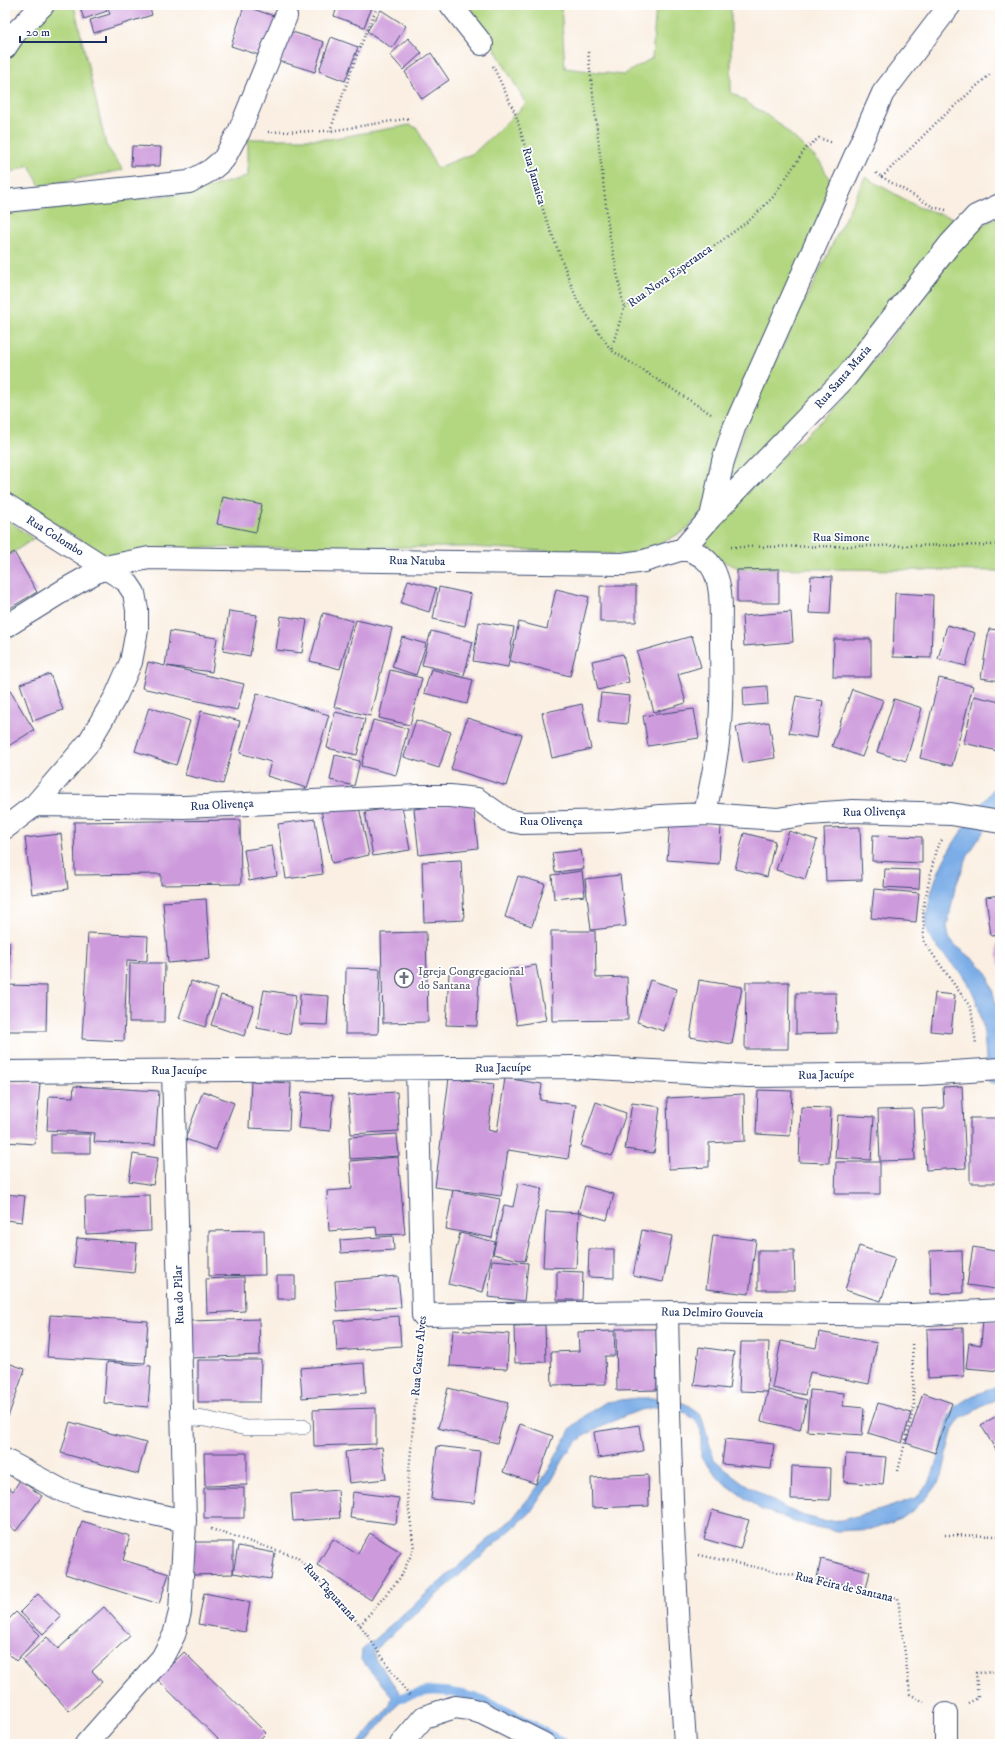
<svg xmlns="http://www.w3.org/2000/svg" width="1005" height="1749" font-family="'IM FELL DW Pica',serif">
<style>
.green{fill:#b3d781;stroke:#678370}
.water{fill:#7cade7;stroke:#4c6ea2}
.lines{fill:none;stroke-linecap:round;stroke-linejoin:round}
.stream{stroke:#7cade7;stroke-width:9}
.building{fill:#cd9adc}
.service-casing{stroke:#3c4c72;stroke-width:16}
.minor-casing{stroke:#3c4c72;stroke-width:24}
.path{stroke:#3c4c72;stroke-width:2.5;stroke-dasharray:1 3;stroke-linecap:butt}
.service{stroke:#fff;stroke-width:15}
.minor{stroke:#fff;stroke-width:22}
.labels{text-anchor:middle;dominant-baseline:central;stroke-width:3.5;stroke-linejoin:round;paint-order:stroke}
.street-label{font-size:12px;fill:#1b2f5e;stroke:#fff}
.worship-label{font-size:12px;fill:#5b616d;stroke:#fff;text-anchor:start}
</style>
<rect width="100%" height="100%" fill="#fff"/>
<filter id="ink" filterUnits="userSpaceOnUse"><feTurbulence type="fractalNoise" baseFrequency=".025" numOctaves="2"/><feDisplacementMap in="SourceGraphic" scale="8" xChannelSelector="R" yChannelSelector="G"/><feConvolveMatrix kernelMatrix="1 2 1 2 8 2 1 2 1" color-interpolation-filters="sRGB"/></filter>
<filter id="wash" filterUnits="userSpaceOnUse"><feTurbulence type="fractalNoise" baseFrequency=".012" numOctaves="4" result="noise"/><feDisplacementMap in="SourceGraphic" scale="16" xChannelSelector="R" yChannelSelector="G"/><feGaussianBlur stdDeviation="0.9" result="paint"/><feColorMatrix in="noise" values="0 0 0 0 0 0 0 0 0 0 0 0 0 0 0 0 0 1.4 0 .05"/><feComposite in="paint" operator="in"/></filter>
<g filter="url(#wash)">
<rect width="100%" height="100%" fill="#faefe2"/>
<path class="green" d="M50 5H74L106 145 123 170 40 186 29 165 5 175V57Z
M472 5H561L565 68 623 75 652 58 656 5H731V92L777 122 820 162 832 183 705 509 686 530 666 541 629 555 469 547 200 548 116 557 101 553 5 492V213L190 193 248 176V139H330L410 125 417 128 437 168 474 153 526 104 471 7Z
M865 177 918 207 960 220 848 363 721 499 748 418Z
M1000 216V571L739 568 722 561 700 538 767 471 841 403 975 229Z
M5 518 33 539 5 558Z"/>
<path class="water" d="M1000 780V807L968 855 955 888 947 927 949 937 955 945 977 962 988 974 1000 1019V1085L989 1082 987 1078C985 1044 985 1007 965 979 954 963 930 946 926 926 925 920 927 913 928 908 937 855 969 822 1000 780Z
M1000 1385V1397L961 1418 952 1431 942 1477 930 1493 916 1508 901 1519 874 1529 837 1531 809 1526 760 1509 724 1483 701 1458V1431L697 1422 682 1410 663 1406 640 1410 620 1418 587 1434 574 1444 567 1453 552 1480 530 1513 373 1651 376 1660 400 1693 401 1700 365 1744H358L390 1705 392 1696 361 1660 362 1650 512 1519 536 1489 549 1469 571 1428 587 1414 606 1402 637 1398H671L690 1406 701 1415 714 1459 725 1469 742 1482 785 1508 804 1516 824 1521 842 1520 887 1508 915 1498 929 1484 939 1455 949 1416 956 1406 972 1396Z"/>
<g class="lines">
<path class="stream" d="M396 1699C407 1696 420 1692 431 1691 479 1689 526 1722 566 1744"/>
</g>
<g id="blocks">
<path class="building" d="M79 5H105L107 11 84 19Z
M107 5H149L152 15 94 33 90 20 110 14Z
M338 5H373L364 27 334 16Z
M244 6 277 17 265 57 231 46Z
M381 10 406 26 392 48 367 31Z
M286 30 324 42 315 72 276 60Z
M331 37 358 47 345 81 319 71Z
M408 38 422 53 403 70 390 55Z
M431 53 449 80 422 99 405 72Z
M132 146 161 147 160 166H131Z
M223 497 262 505 256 532 217 524Z
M14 552 37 592 5 611V558Z
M779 569V603H737V570Z
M811 576 832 577 830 614 809 613Z
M408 580 436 588 429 612 401 603Z
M600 586H636V622H600Z
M439 587 471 594 465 626 433 619Z
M556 589 589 597 570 676 510 661 519 622 547 629Z
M895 593 933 595 931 658 893 657Z
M229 611 257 615 250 656 223 651Z
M791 612 793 642 744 646 742 616Z
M323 613 353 621 340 669 310 661Z
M281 616 307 620 302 653 276 650Z
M356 620 392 628 370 716 334 707Z
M479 622 514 627 508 667 473 661Z
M947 625 975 633 966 666 938 659Z
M989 629 1000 630V681L981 678Z
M170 631 217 638 212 672 167 666 244 684 237 710 142 688 148 662 165 666Z
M431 631 473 642 464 675 422 665Z
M692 636 701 667 678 674 686 703 654 712 637 652Z
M402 637 426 644 416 675 392 667Z
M834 639H871V677H833Z
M623 654 629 682 598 690 592 661Z
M431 669 473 680 467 704 424 693Z
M390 670 422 678 410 725 379 718Z
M50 674 63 710 33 721 20 684Z
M939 678 973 686 952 766 920 758Z
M767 686 768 704 744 706 743 688Z
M9 689 34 730 5 748V692Z
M852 689 883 700 862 757 832 746Z
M257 693 329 715 307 788 267 776 271 762 240 753Z
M601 693 630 696 627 724 598 721Z
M796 696 823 701 817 738 789 733Z
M974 696 1000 702V742L998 751 964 743Z
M894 699 922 708 906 761 877 752Z
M582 704 591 749 552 758 542 713Z
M149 707 190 721 176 765 135 751Z
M694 709 699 738 648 746 643 716Z
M201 711 240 721 223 784 185 775Z
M335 712 365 719 357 755 327 748Z
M467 718 522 735 506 786 451 769Z
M373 720 408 729 396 775 361 766Z
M416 720 451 732 439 768 404 757Z
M769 722 775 758 743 763 736 727Z
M335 755 360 761 354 786 330 780Z
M358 802 369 855 332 863 321 810Z
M473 802 478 848 419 855 414 809Z
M402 806 410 850 373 856 365 812Z
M315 819 323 874 286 879 278 824Z
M240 820 241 884 161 885V874L75 875 74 822Z
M670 822 721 826 719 864 667 860Z
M860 827 862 880 826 881 824 828Z
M789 831 817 840 805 879 776 870Z
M744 833 775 841 767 877 735 869Z
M61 834 68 889 32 894 25 838Z
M873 835 922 837V863L872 861Z
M272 846 277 876 249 881 244 850Z
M581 850 584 869 555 872 552 853Z
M461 860 464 920 424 922 422 862Z
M885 869 920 870 919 889 884 887Z
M582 871 585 896 554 899 552 875Z
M620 875 626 926 591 930 585 879Z
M518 876 545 884 532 926 505 917Z
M874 889 919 893 916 922 871 918Z
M1000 895V935L991 936 986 897Z
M206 899 210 959 168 963 163 902Z
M551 931H595L596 978 627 977 628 1020 552 1021Z
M426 932 428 1022 383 1023 381 933Z
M88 933 148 936 147 961 127 960 124 1041 82 1039Z
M9 941 10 978H5V942Z
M997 944H1000V965H999Z
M130 963H165L164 1022H129Z
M536 965 546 1020 517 1025 508 970Z
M346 968 380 969 378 1034H345Z
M449 973 479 974 477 1026 446 1025Z
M650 980 677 989 664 1031 637 1022Z
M699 980 742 987 732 1044 690 1037Z
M191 981 217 989 205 1027 179 1018Z
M746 982H789L788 1049H745Z
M5 985 47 986 46 1031H5Z
M264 990 296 995 290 1034 257 1028Z
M796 993H836L837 1033 796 1034Z
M935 993 955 995 951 1033 931 1031Z
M300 994 329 996 327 1025 299 1024Z
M221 995 254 1006 244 1036 211 1025Z
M449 1078 494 1084 488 1130 497 1132 505 1078 542 1084 540 1100 576 1105 568 1159 508 1150 501 1196 435 1187Z
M5 1081 40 1083 35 1144 5 1142Z
M251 1081 291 1083 289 1130 249 1128Z
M74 1086 159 1091 155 1145 94 1142 95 1133 47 1130 49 1096 73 1097Z
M962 1086 966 1168 926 1170 922 1109 944 1108 943 1087Z
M758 1090 792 1091 790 1136 756 1134Z
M203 1091 234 1103 216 1150 185 1139Z
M302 1092 333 1095 330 1131 298 1128Z
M397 1092 399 1131 351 1134 348 1095Z
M744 1094 745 1141 709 1143V1167L669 1169 667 1098Z
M596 1102 626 1113 612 1156 581 1146Z
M632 1103 660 1107 654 1153 625 1149Z
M801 1107 831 1108 829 1163 799 1162Z
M913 1109 915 1160 880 1161 878 1110Z
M838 1115 874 1117 871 1160 835 1158Z
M970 1118H1000V1183H970Z
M51 1134H90V1153H51Z
M397 1134 399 1156 350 1159 349 1137Z
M133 1154 158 1158 153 1185 129 1181Z
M398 1157 405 1234 377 1235 376 1227 329 1231 327 1191 352 1189 350 1161Z
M836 1162H880V1194H835Z
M518 1183 542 1188 525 1261 493 1254 504 1205 513 1207Z
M585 1186 614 1194 607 1220 578 1212Z
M453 1190 500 1199 492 1238 446 1229Z
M5 1194 25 1196 22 1222 5 1220Z
M150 1195 151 1231 86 1234 85 1197Z
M546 1211 579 1213 576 1268 543 1267Z
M264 1230 265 1275 209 1276V1231Z
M642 1230 672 1236 663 1282 633 1276Z
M460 1233 495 1242 483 1292 448 1284Z
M713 1235 756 1240 749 1294 706 1289Z
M393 1236 394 1250 341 1253 340 1240Z
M77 1238 137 1243 134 1273 74 1267Z
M859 1246 895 1258 881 1301 845 1290Z
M973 1247 1000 1252 995 1289 967 1285Z
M589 1249H614V1278L588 1277Z
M758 1250H794L795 1290H758Z
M962 1250 963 1293 931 1294 930 1251Z
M492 1260 528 1263 524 1301 488 1297Z
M557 1271 583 1272 582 1300H557Z
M277 1276H295V1299H277Z
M398 1276 401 1307 337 1311 335 1281Z
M244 1277 245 1311 207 1313 206 1279Z
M50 1315 148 1321 145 1363 47 1357Z
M399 1316 401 1346 337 1351 335 1321Z
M259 1319 260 1355 191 1358 190 1321Z
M983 1320 1000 1321V1371L966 1368 969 1343 981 1345Z
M545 1325 546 1362 515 1363 514 1326Z
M963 1328 964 1376 928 1378 927 1329Z
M616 1329H656L657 1390 617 1391Z
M453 1330 509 1334 507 1369 450 1366Z
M614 1331 615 1356H605L606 1384 552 1385 551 1352 579 1351 578 1332Z
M819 1332 877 1343 869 1384 810 1372 805 1395 772 1388 781 1341 816 1348Z
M741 1342H769L767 1392 739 1391Z
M699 1347 734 1352 729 1389 694 1385Z
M198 1360H261L260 1402H198Z
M5 1362 25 1369 8 1417 5 1416Z
M107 1362 151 1366 148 1407 104 1403Z
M364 1363 366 1393 302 1398 300 1368Z
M448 1388 508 1403 497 1443 438 1428Z
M768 1390 807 1400 800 1430 761 1421Z
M810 1390 844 1393 843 1406 864 1408 862 1435 807 1431Z
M923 1393 952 1403 935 1453 906 1443Z
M878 1403 911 1413 902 1443 868 1433Z
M376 1408V1444L314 1446 313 1410Z
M1000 1414V1450L997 1452 981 1425Z
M70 1422 146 1443 138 1474 61 1453Z
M520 1424 553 1436 536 1484 503 1472Z
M639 1425 643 1451 598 1458 594 1432Z
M725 1439 774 1444 771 1469 722 1464Z
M437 1446 480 1451 474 1503 431 1499Z
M382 1447 386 1479 349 1483 345 1452Z
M204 1453H247V1485L205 1486Z
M846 1454 886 1457 883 1485 844 1482Z
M792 1466 831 1468 830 1500 791 1499Z
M648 1475 649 1506 592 1508 591 1478Z
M20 1480 42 1496 16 1531 5 1523V1485L13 1491Z
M204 1488H244V1518H204Z
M338 1490 340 1518 293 1521 291 1494Z
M353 1492 399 1498 396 1524 350 1518Z
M712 1510 749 1520 740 1549 704 1539Z
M82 1521 130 1536 123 1560 169 1574 159 1604 65 1574Z
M370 1533 401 1552 371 1600 317 1565 333 1539 357 1554Z
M192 1542H233V1574L192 1575Z
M238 1546 275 1553 271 1579 233 1573Z
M821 1559 870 1571 866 1589 817 1578Z
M204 1593 250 1602 245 1632 198 1624Z
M38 1594 61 1616 43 1634 20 1612Z
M104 1607 130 1636 92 1671 102 1682 69 1711 22 1660 47 1637 58 1649Z
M16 1612 40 1635 16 1661 5 1650V1623Z
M184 1652 266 1733 255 1744H223L157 1679Z"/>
</g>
</g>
<g filter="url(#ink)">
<use href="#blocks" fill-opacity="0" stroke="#3c4c72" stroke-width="1"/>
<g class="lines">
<defs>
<path id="service" d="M183 1417 205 1419 246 1428 303 1427"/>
<path id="minor" d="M451 5 482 44
M5 48 15 33 43 5
M5 201 189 182 211 170 224 159 234 140 239 132 286 16
M5 504 126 581 134 593 137 610V630L131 662 116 696 89 742 35 805 5 828
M711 517 723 461 734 428 883 93 950 5
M683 549C699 552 712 561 717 578 723 596 720 618 721 636 721 668 723 701 719 733 717 760 710 787 705 814
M5 627 66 589 105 567 149 558 623 564 644 561 683 549 711 517 846 377 950 244 976 216 1000 205
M35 805 184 807 418 796H450L477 799 507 820 522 823 616 821 660 816 705 814 777 819 809 814 853 811 951 814 1000 822
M417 1069 423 1315 667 1312 911 1315 1000 1310
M5 1072 576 1067 748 1076 922 1074 1000 1069
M667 1312C669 1456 675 1600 685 1744
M5 1460 63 1491 86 1499 185 1521
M946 1714V1744
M86 1744 162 1658 174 1635 180 1612 185 1521 173 1070
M401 1744 424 1717 455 1707 470 1709 482 1713 544 1744"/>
</defs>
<use href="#service" class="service-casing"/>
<use href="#minor" class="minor-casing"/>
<path class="path" d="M588 52 609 232 624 308
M493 66 516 115 544 213 577 300 611 350
M330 131 358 52 378 5
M268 132 330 131 411 118
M876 173 882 177
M946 210 933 207 882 177 936 123 990 74
M711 414 611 350 624 308 686 267 751 219 773 197 806 148 819 138 833 143
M731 547 1000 545
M942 840 936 849 923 909 924 942 971 1008 976 1044
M898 1471 914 1406 912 1342
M211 1529 297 1557 360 1625 410 1697
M945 1535 1000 1536
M699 1555 898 1598 910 1694 924 1702
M360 1625 400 1578 414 1549 407 1494 421 1339
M968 1703 978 1698 976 1673 1000 1672"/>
<use href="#service" class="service"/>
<use href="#minor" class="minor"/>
</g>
</g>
<defs>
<symbol id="church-ring" viewBox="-11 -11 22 22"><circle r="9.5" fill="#fff" stroke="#6b7280" stroke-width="1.5"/><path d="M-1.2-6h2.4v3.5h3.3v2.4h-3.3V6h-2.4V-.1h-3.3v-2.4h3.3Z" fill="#6b7280"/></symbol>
</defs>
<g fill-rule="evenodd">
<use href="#church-ring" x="393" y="967" width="22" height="22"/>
</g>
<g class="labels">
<g class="street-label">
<text transform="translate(534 176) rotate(74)">Rua Jamaica</text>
<text transform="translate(670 276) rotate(-35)">Rua Nova Esperanca</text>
<text transform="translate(843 377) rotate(-49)">Rua Santa Maria</text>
<text transform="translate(55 536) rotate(32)">Rua Colombo</text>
<text x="841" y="537">Rua Simone</text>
<text transform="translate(417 561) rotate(1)">Rua Natuba</text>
<text transform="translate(222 805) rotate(-3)">Rua Olivença</text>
<text transform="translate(874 812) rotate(-1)">Rua Olivença</text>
<text x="551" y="821">Rua Olivença</text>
<text transform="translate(503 1068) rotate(-1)">Rua Jacuípe</text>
<text x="179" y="1070">Rua Jacuípe</text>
<text transform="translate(826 1075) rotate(-1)">Rua Jacuípe</text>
<text transform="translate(179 1295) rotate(-92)">Rua do Pilar</text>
<text transform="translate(712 1313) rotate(1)">Rua Delmiro Gouveia</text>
<text transform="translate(419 1356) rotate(-85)">Rua Castro Alves</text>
<text transform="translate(844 1587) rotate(13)">Rua Feira de Santana</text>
<text transform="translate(330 1592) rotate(48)">Rua Taguarana</text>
</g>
<g class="worship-label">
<text x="418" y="971">Igreja Congregacional<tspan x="418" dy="14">do Santana</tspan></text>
</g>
</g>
<rect width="1005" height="1749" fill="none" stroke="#fff" stroke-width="20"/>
<path d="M20 36v6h86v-6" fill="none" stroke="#1b2f5e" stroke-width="2"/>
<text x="26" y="36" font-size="12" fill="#1b2f5e" stroke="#ffffff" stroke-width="3" paint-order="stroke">20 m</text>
</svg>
